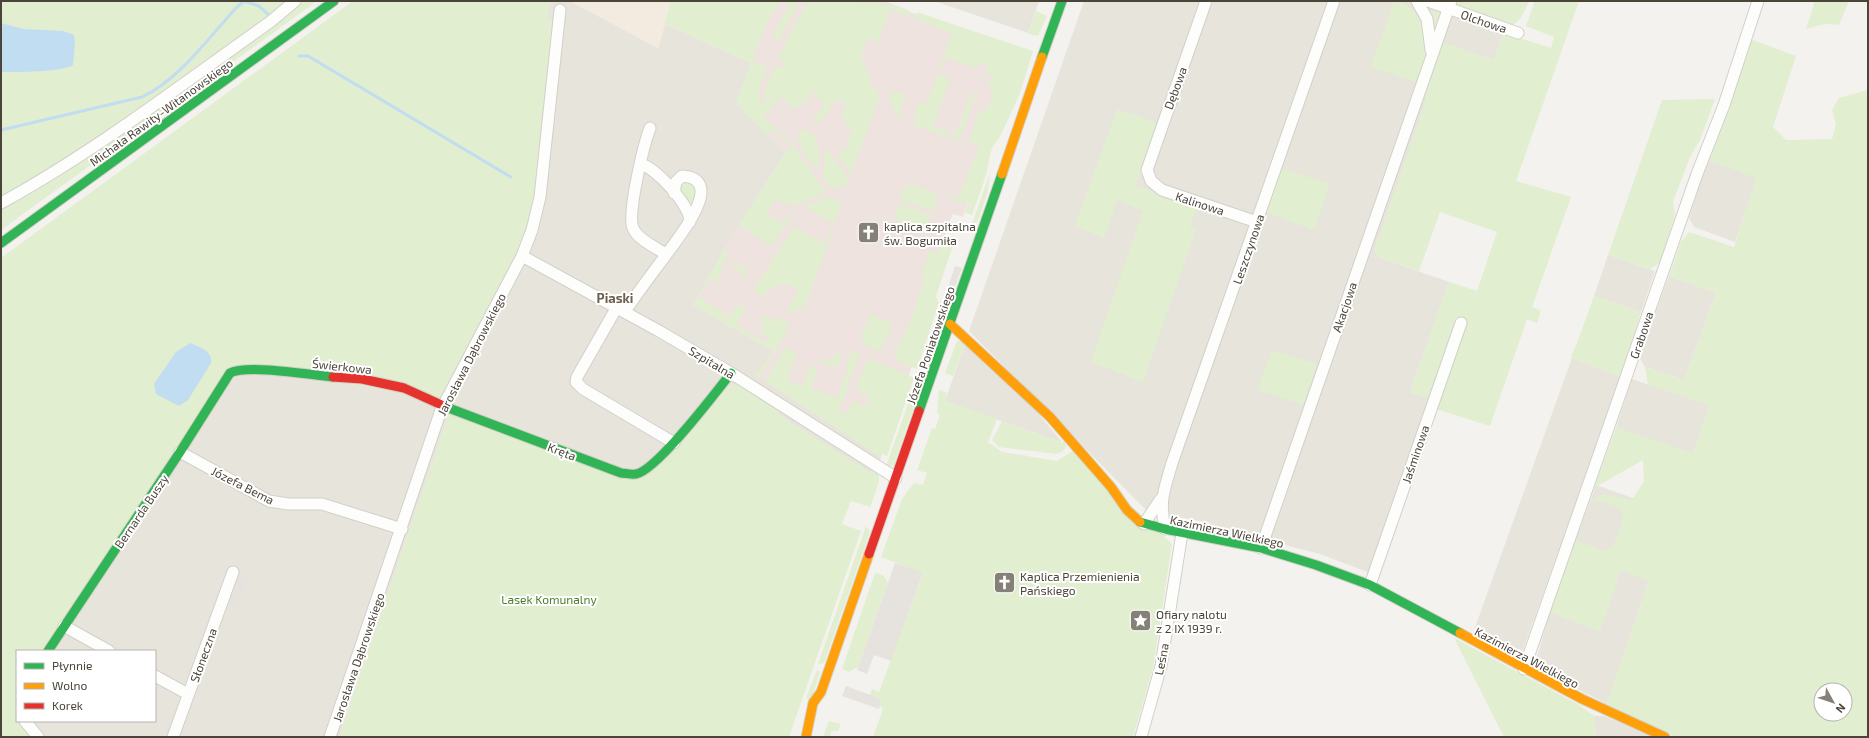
<svg xmlns="http://www.w3.org/2000/svg" width="1869" height="738" font-family="'Exo 2',sans-serif">
<style>
.residential{fill:#e7e4dc}
.commercial{fill:#f3ebdf}
.medical{fill:#eee3df}
.green{fill:#e1eecf;fill-rule:evenodd}
.parking{fill:#e6e3df}
.water{fill:#c0ddf1}
.lines{fill:none;stroke-linecap:round;stroke-linejoin:round}
.stream{stroke:#c0ddf1;stroke-width:3}
.street-casing{stroke:#d2d0cb;stroke-width:13}
.fast-casing{stroke:#d3cfc5;stroke-width:11}
.slow-casing{stroke:#d3cfc5;stroke-width:11}
.jam-casing{stroke:#d3cfc5;stroke-width:11}
.street{stroke:#fdfdfc;stroke-width:11}
.fast{stroke:#30b455;stroke-width:9}
.slow{stroke:#ff9f0a;stroke-width:9}
.jam{stroke:#e5322d;stroke-width:9}
.labels{text-anchor:middle;dominant-baseline:central;stroke-width:4;stroke-linejoin:round;paint-order:stroke}
.street-label{font-size:12px;fill:#4b4439;stroke:#fff}
.poi-label{font-size:12px;fill:#4b4439;stroke:#fff;text-anchor:start}
.park-label{font-size:12px;fill:#4a7f2a;stroke:#fff}
.neighbourhood-label{font-size:13px;font-weight:bold;fill:#6e6250;stroke:#fff}
</style>
<rect width="100%" height="100%" fill="#f4f2ee"/>
<path class="residential" d="M549 1H570L658 48 665 24 751 63 736 103 786 152 732 236 693 305 773 351 756 375 881 457 877 472 639 477 449 414 339 737H33L22 721H155V651H44L223 378 554 26 547 17Z
M934 1H1039L1028 33Z
M1084 1H1445L1442 12 1503 33 1494 60 1446 44 1375 249 1378 257 1449 282 1410 392 1431 399 1370 573 1320 554 1257 538 1209 531 1211 523 1148 512 969 331Z
M1708 160 1757 177 1735 242 1694 227 1689 218Z
M1608 255 1655 271 1641 312 1594 296Z
M1669 276 1716 293 1684 380 1645 367 1639 357Z
M966 341 1029 403 1063 443 945 401Z
M1572 358 1621 377 1520 658 1473 633Z
M1632 379 1710 405 1693 454 1616 428Z
M1596 485 1644 502 1649 581 1607 704 1534 667 1550 612 1600 631 1572 550Z
M1594 716H1604L1653 737H1596Z"/>
<path class="commercial" d="M570 1H774L751 63 665 24 658 48Z"/>
<path class="medical" d="M774 1H885L913 13 1023 48 963 217 953 214 948 225 944 239 954 242 881 457 756 375 773 351 693 305 732 236 786 152 736 103Z"/>
<path class="green" d="M1 1H290C196 69 103 141 1 198Z
M302 1H317L1 230V206L271 24Z
M353 1H549L547 17 555 26 534 207 520 246 511 265 441 399 240 366 44 651H17V721H22L33 737H1V258Z
M671 1H780L765 26 752 61 767 67 759 89 761 104 765 103V90L775 65 783 68 785 63 778 60 789 34 809 1C828 1 900 0 910 12L909 16 890 10 879 42 868 38 861 57 870 74 868 79 880 96 851 174 837 155 849 144 846 139 853 132 842 120 844 118 841 114 847 108 838 98 828 108 831 110 816 125 813 122 824 104 814 92 795 110 781 97 769 110 771 112 769 115 764 113 763 116 792 143 825 192C800 203 799 211 775 199L765 214 781 223 786 216H792L771 246 739 225 786 152 792 146 774 129 768 135 736 103 751 63 665 24Z
M783 1H800L779 40 773 39 778 25 790 5Z
M1394 1C1402 1 1410 7 1415 13 1435 37 1425 56 1417 82L1371 67Z
M1459 1H1529C1524 12 1522 20 1511 26L1455 10Z
M1535 1H1579L1516 181 1571 197 1532 307 1541 311 1537 323 1527 319 1490 426 1436 409 1438 402 1410 392 1449 282 1477 291 1497 232 1440 212 1419 271 1378 257 1375 249 1426 101 1425 94 1440 41 1494 60 1503 33 1551 48 1554 37 1526 26Z
M1815 1H1849L1839 25 1825 24 1806 29Z
M1036 11 1047 16 1038 36 1028 34Z
M1433 11 1440 13C1442 18 1439 25 1435 29L1430 12Z
M917 12 1033 51 1020 93 999 139C989 147 990 159 987 171 983 186 977 200 972 215L965 213 968 204 949 197 950 194 959 197 979 145 969 141 980 109 987 111 994 91 988 89 992 75 985 72 988 65 980 62 977 68 946 58 939 75 950 79 933 127 946 131 949 129 947 137 913 125 917 104 927 103 952 33 915 19Z
M1750 39 1796 56 1773 127 1786 140 1832 139 1836 124 1832 110 1839 98 1868 90V737H1675L1607 704 1649 581 1621 570 1600 632 1550 612 1576 540 1605 551 1613 547 1624 516 1620 508 1600 501 1591 503 1602 494 1632 500 1644 481 1643 460 1594 488 1616 428 1693 453 1709 405 1648 385 1645 367 1684 380 1716 293 1669 276 1681 242 1689 232 1734 247 1756 178 1708 160 1729 108ZM1821 690H1845V714H1821Z
M892 90 905 95 899 118C892 109 888 101 892 90Z
M971 92 975 95 961 136 956 140 951 138 954 130 957 131Z
M1715 99 1700 140 1690 157 1673 202 1675 215 1660 263 1650 269 1608 255 1662 100Z
M1117 109 1157 123 1136 186 1224 215 1242 222 1247 226 1196 210 1190 227 1196 230 1143 382 1091 362 1143 211 1117 200 1104 238 1075 226Z
M806 130C820 135 820 153 819 165L816 168 805 156 797 138 801 131Z
M826 148 850 180 847 185 835 189 830 188 823 177Z
M1282 168 1330 184 1314 230 1265 212Z
M990 173 988 191 978 221 972 224Z
M680 181 696 185 692 214 679 195Z
M912 184C931 191 941 188 934 211L899 200 905 188Z
M831 196 840 203V209L807 302 800 310 786 312 798 291 795 287C778 282 776 286 762 295L753 291 794 226 824 244 833 223 807 208V205Z
M899 203 931 215 926 228 922 231C901 224 889 228 899 203Z
M943 224H948L944 239 954 242 936 296 939 303 917 369 897 361 895 354 908 327 925 278 921 276 930 250 938 254 945 229 938 228Z
M724 249 728 252C722 262 723 272 716 283L710 279 699 297 729 317 737 305 746 307 736 325 765 342 768 336 760 332 764 324 758 321 762 316 779 323 780 321 768 316 787 320 788 329 759 377 756 375 773 351 693 305Z
M728 258 748 271 747 279 745 278Z
M1594 296 1641 312 1621 377 1572 358 1571 356 1577 343Z
M870 314 893 323 884 346 877 350 865 346 861 336Z
M957 341H966L953 376 945 373Z
M785 348 797 352 787 381 803 386 810 365 818 368 811 388 837 398 848 368 846 365 851 352H857L859 356 839 411 846 415C849 409 850 402 858 402L863 406 870 402 868 394H860L857 387 866 362 870 360H873L914 378 887 456 882 454 881 457 765 381Z
M1272 350 1317 364 1303 405 1258 390Z
M836 352 842 354 839 363 834 367 819 362 821 358 832 362Z
M917 379 920 382 921 386 894 464 892 466H886Z
M737 383 778 409 780 415 869 471H875L879 474V482L870 507 851 501 842 524 861 531 789 737H339L449 414 639 477 728 386Z
M939 390 947 393 945 401 997 419 988 442 1002 452 1057 461 1073 451 1172 544 1153 668 1133 737H873L883 709 880 706 882 699 870 695 872 689 879 692 923 573 881 557 902 499 914 483 923 485 927 473 917 470 932 428 935 429 940 415 937 413Z
M1002 421 1062 443 1065 441 1066 447 1062 452 1056 454 999 447 992 440Z
M866 526 870 532 824 663 818 664Z
M875 573 883 575 888 582 858 667 849 672 842 669Z
M1454 638 1579 705 1594 716 1596 737H1504Z
M817 670 820 672 811 701 808 700 806 698Z
M829 721 841 724 838 731H831L830 737H823Z"/>
<path class="parking" d="M955 266 962 268 952 295 946 293Z
M940 311 946 312 935 343 929 341Z
M778 409 875 471H869L780 415Z
M895 563 923 572 891 661 874 655 867 674 857 670Z
M239 571 249 576 237 608 229 606 226 607Z
M846 686 882 699 879 709 842 696Z"/>
<path class="water" d="M1 23 23 29 63 31 74 35 75 41 73 65C65 72 15 72 1 72Z
M190 343C200 347 213 351 211 363L188 400 179 406 156 394 154 384 176 352Z"/>
<g class="lines">
<path class="stream" d="M299 56H308L511 177
M1 130 142 97C179 80 209 37 237 7L244 1 259 6 269 15"/>
<defs>
<path id="street" d="M1206 1 1147 170 1151 181 1162 190 1257 222
M1417 1 1427 19 1431 50
M1428 1 1518 33
M650 128C644 144 627 213 633 228 637 239 656 248 666 254
M641 164C656 168 691 206 690 222
M1 203C96 151 182 84 270 22L295 1
M522 256 659 331 731 373 896 478
M617 307 577 377 576 382 583 389 674 443
M625 311C637 294 650 276 663 259 673 244 730 179 682 176L676 182 674 193
M180 452 269 501 288 504H322L402 529
M1144 524 1160 500
M1165 529C1159 500 1164 491 1172 463L1334 1
M1261 548 1451 1
M1370 585 1461 323
M64 626 109 651
M1524 669 1697 174 1724 105 1758 1
M155 676 188 694
M25 721 38 737
M173 737 233 572
M330 737 441 410 522 256 532 230 540 197 560 10
M1141 737 1161 666 1182 533"/>
<path id="fast" d="M1042 57 1062 1
M1 243 334 1
M446 407 621 473C626 473 632 475 636 474 657 470 716 392 731 373
M919 411 1002 174
M1140 522 1165 529 1261 548 1316 565 1370 585 1460 633
M48 651 180 452 230 373C247 364 312 375 333 377"/>
<path id="slow" d="M1002 174 1042 57
M950 324 1050 417 1111 487 1127 510 1140 522
M1460 633 1582 699 1665 737
M806 737 813 703 821 692 869 554"/>
<path id="jam" d="M333 377 362 379 404 388 446 407
M869 554 919 411"/>
</defs>
<use href="#street" class="street-casing"/>
<use href="#fast" class="fast-casing"/>
<use href="#slow" class="slow-casing"/>
<use href="#jam" class="jam-casing"/>
<use href="#street" class="street"/>
<use href="#fast" class="fast"/>
<use href="#slow" class="slow"/>
<use href="#jam" class="jam"/>
</g>
<defs>
<symbol id="church-square" viewBox="-11 -11 22 22"><rect x="-9" y="-9" width="18" height="18" rx="4" fill="#868178" stroke="#fff"/><path d="M-1.2-6h2.4v3.5h3.3v2.4h-3.3V6h-2.4V-.1h-3.3v-2.4h3.3Z" fill="#fff"/></symbol>
<symbol id="sight-square" viewBox="-11 -11 22 22"><rect x="-9" y="-9" width="18" height="18" rx="4" fill="#868178" stroke="#fff"/><path d="M0-6L1.8-2.2L6-1.7L2.9 1.2L3.7 5.4L0 3.3L-3.7 5.4L-2.9 1.2L-6-1.7L-1.8-2.2Z" fill="#fff"/></symbol>
</defs>
<g fill-rule="evenodd">
<use href="#church-square" x="856" y="220" width="25" height="25"/>
<use href="#church-square" x="992" y="570" width="25" height="25"/>
<use href="#sight-square" x="1128" y="608" width="25" height="25"/>
</g>
<g class="labels">
<g class="street-label">
<text transform="translate(1484 21) rotate(19)">Olchowa</text>
<text transform="translate(1175 88) rotate(-70)">Dębowa</text>
<text transform="translate(161 112) rotate(-36)">Michała Rawity-Witanowskiego</text>
<text transform="translate(1200 203) rotate(18)">Kalinowa</text>
<text transform="translate(1248 249) rotate(-71)">Leszczynowa</text>
<text transform="translate(1344 307) rotate(-71)">Akacjowa</text>
<text transform="translate(1641 335) rotate(-71)">Grabowa</text>
<text transform="translate(930 345) rotate(-71)">Józefa Poniatowskiego</text>
<text transform="translate(471 354) rotate(-63)">Jarosława Dąbrowskiego</text>
<text transform="translate(712 362) rotate(31)">Szpitalna</text>
<text transform="translate(342 366) rotate(6)">Świerkowa</text>
<text transform="translate(562 451) rotate(21)">Kręta</text>
<text transform="translate(1415 454) rotate(-71)">Jaśminowa</text>
<text transform="translate(243 485) rotate(27)">Józefa Bema</text>
<text transform="translate(141 511) rotate(-56)">Bernarda Buszy</text>
<text transform="translate(1227 531) rotate(12)">Kazimierza Wielkiego</text>
<text transform="translate(203 655) rotate(-70)">Słoneczna</text>
<text transform="translate(358 657) rotate(-71)">Jarosława Dąbrowskiego</text>
<text transform="translate(1527 657) rotate(28)">Kazimierza Wielkiego</text>
<text transform="translate(1161 659) rotate(-79)">Leśna</text>
</g>
<g class="poi-label">
<text x="884" y="226">kaplica szpitalna<tspan x="884" dy="14">św. Bogumiła</tspan></text>
<text x="1020" y="576">Kaplica Przemienienia<tspan x="1020" dy="14">Pańskiego</tspan></text>
<text x="1156" y="614">Ofiary nalotu<tspan x="1156" dy="14">z 2 IX 1939 r.</tspan></text>
</g>
<g class="park-label">
<text x="549" y="599">Lasek Komunalny</text>
</g>
<g class="neighbourhood-label">
<text x="615" y="298">Piaski</text>
</g>
</g>
<rect width="1869" height="738" fill="none" stroke="#4b4439" stroke-width="4"/>
<rect x="16" y="650" width="140" height="72" fill="#ffffff" stroke="#b7b4b0"/>
<rect x="24" y="663" width="20" height="6" fill="#30b455" stroke="#b7b4b0"/>
<text x="52" y="670" font-size="12" fill="#4b4439">Płynnie</text>
<rect x="24" y="683" width="20" height="6" fill="#ff9f0a" stroke="#b7b4b0"/>
<text x="52" y="690" font-size="12" fill="#4b4439">Wolno</text>
<rect x="24" y="703" width="20" height="6" fill="#e5322d" stroke="#b7b4b0"/>
<text x="52" y="710" font-size="12" fill="#4b4439">Korek</text>
<g transform="translate(1833 702) rotate(130)"><circle r="19" fill="#ffffff" stroke="#b7b4b0"/>
<path d="M0-3L7 15L0 10L-7 15Z" fill="#868178"/>
<text y="-6" font-size="11" font-weight="bold" text-anchor="middle" fill="#4b4439">N</text>
</g>
</svg>
